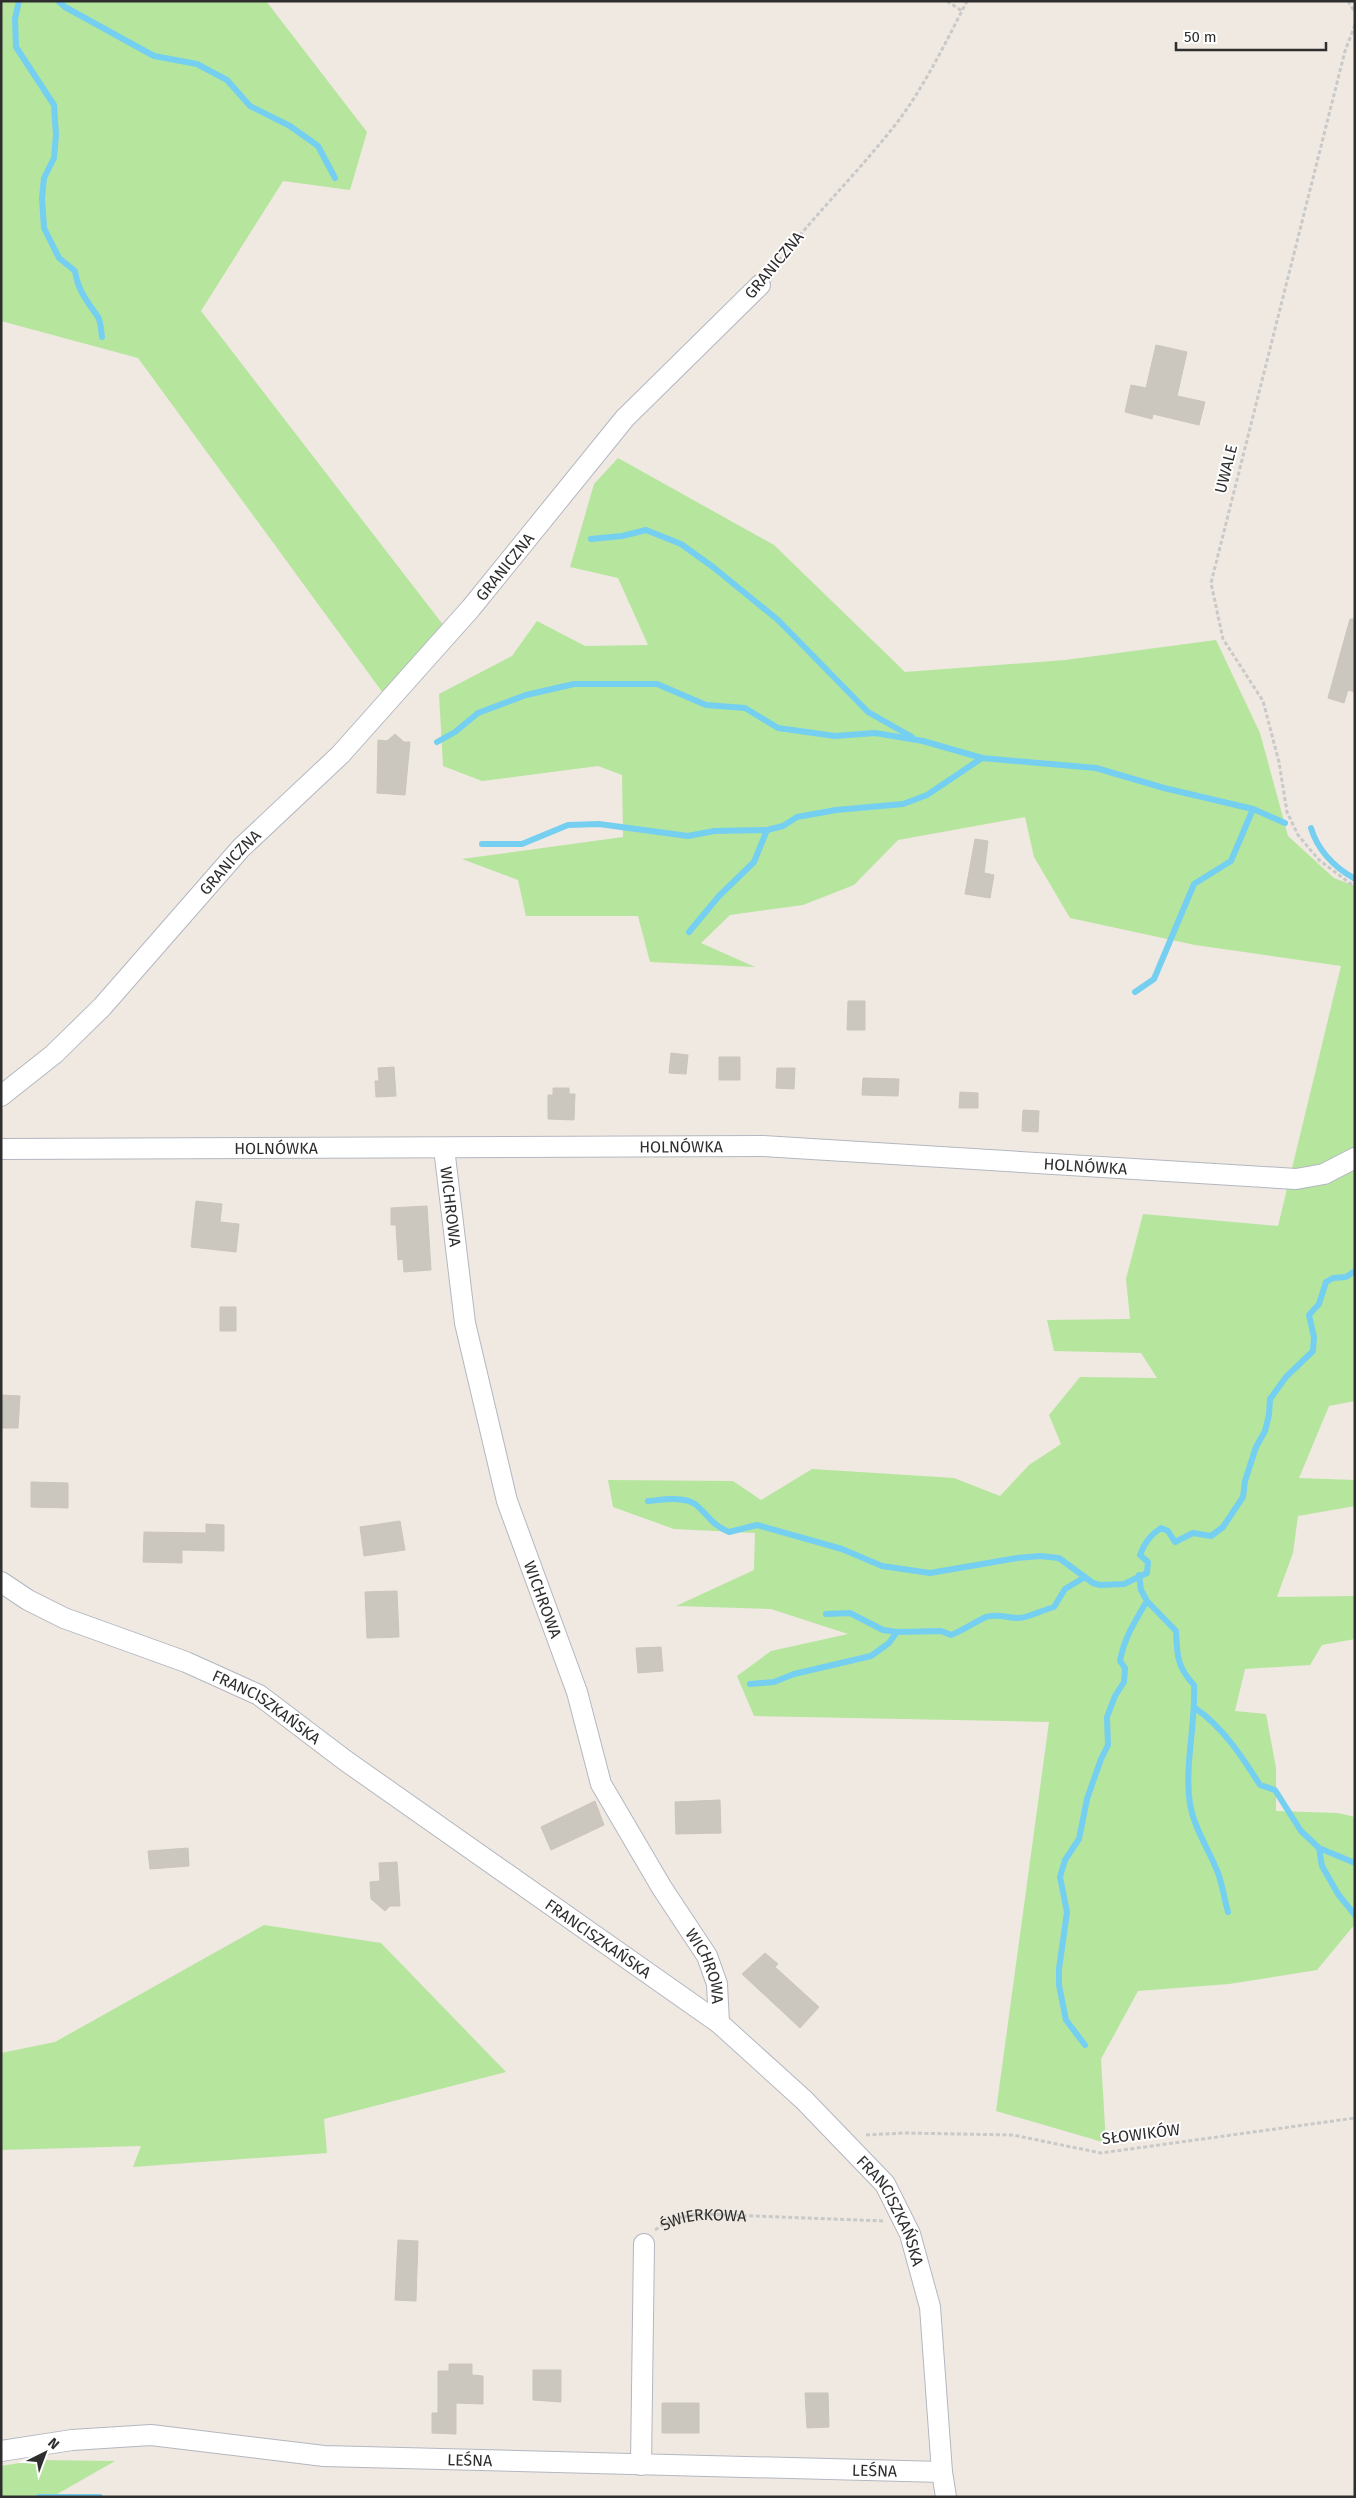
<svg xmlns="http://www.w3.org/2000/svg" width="1356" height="2498" font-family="'Fira Sans',sans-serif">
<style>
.green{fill:#b6e59e}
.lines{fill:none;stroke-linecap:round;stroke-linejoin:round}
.stream{stroke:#75cff0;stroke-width:6}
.building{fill:#cbc7bf;stroke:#cbc5ba}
.minor-casing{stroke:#b4b7c1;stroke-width:22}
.path{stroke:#c9c9c9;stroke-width:3;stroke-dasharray:4 2.5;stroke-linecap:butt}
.minor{stroke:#fff;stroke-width:20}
.labels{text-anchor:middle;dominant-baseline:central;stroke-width:4;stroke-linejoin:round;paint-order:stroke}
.street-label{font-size:16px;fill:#2e2e2e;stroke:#fff}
</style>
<rect width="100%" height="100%" fill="#efe9e1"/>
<path class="green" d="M1 1H266L367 132 350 190 283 181 201 311 444 626 383 693 138 358 1 321Z
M618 458 774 545 905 672 1065 660 1216 640 1260 733 1288 836 1334 878 1355 886V1401L1329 1406 1299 1478 1355 1480V1506L1298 1516 1293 1553 1277 1597 1355 1596V1639L1322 1645 1310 1665 1245 1669 1235 1711 1266 1714 1276 1768V1811L1338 1813 1355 1817V1924L1317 1970 1229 1984 1138 1991 1101 2059 1106 2143 996 2111 1049 1722 754 1716 737 1676 771 1651 848 1634 771 1609 676 1606 754 1570 755 1533 674 1529 613 1507 608 1480 733 1481 761 1500 812 1469 954 1478 1000 1496 1029 1465 1061 1444 1049 1415 1080 1377 1157 1378 1141 1353 1054 1351 1047 1320 1130 1319 1126 1279 1143 1214 1278 1226 1341 966 1195 945 1070 918 1034 857 1025 817 898 840 854 885 803 905 730 915 701 943 755 967 650 962 638 916H526L518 880 462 859 623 837 622 775 598 766 482 781 443 766 439 694 512 656 537 621 585 646 648 645 618 578 570 567 594 484Z
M264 1925 381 1943 506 2072 324 2119 327 2153 133 2167 141 2146 1 2150V2053L55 2042Z
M38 2460 115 2461 52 2497H1V2466Z"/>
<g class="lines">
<path class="stream" d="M19 1 15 19 16 47 54 105 56 135 54 158 44 178 42 198 44 228 59 258 75 271C78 291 87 301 98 317 101 322 101 331 102 337
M58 1 65 7 154 56 197 64 227 80 250 106 290 126 318 146 335 178
M591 539 622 536 646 530 681 544 713 567 778 620 868 712 912 737
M437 742 455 732 478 713 526 695 574 684H657L706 705 745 708 778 728 835 736 875 733 923 741 982 758 1096 768 1164 788 1253 809 1285 823
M1311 828C1318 851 1334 867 1355 879
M482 844H522L568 825 599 824 688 836 714 831 767 830
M689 932 719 896 754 862 767 830 783 826 797 817 836 810 903 804 927 795 982 758
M1135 992 1154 979 1194 884 1231 861 1253 809
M648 1501C661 1500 684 1496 695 1504 710 1516 709 1523 729 1532L757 1525 842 1549 882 1566 930 1573 1017 1558 1040 1556 1059 1558 1093 1583 1100 1585 1124 1584 1147 1573 1148 1562 1140 1555C1144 1543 1150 1535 1161 1528L1168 1531 1175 1542 1193 1533 1211 1536 1223 1527 1243 1497 1245 1481 1256 1447 1265 1431 1269 1415 1270 1399 1286 1377 1313 1351 1314 1337 1309 1315 1319 1304 1326 1282 1333 1278 1346 1277 1355 1271
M1147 1601 1176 1631C1177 1655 1177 1667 1194 1685 1196 1724 1184 1766 1190 1804 1194 1827 1207 1847 1216 1868 1222 1881 1224 1898 1228 1912
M826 1614 850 1613 883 1630 897 1632 941 1631 951 1635C963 1630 975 1622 986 1617 1000 1612 1012 1621 1025 1617 1035 1614 1044 1610 1054 1607L1065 1589 1085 1577
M750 1684 774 1682 794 1674 871 1656 889 1643 897 1632
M1195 1708C1223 1727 1243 1758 1260 1785L1275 1790 1301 1831 1319 1848 1355 1863
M1319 1848 1322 1866 1338 1894 1355 1915
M1085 2045 1066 2020 1059 1985V1969L1067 1912 1060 1877 1065 1860 1079 1839 1087 1799 1101 1759 1108 1745 1107 1717 1115 1696 1124 1682 1125 1668 1120 1661C1124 1638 1135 1621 1147 1601L1141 1590 1139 1575
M39 2497H100"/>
</g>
<path class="building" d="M1156 345 1187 352 1177 396 1205 402 1199 425 1153 414 1152 419 1125 412 1131 385 1146 388Z
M1350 619H1355V692L1348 690 1344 703 1328 698Z
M395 734 404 742H410L405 795 377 793 378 740 387 741Z
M975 839 988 841 984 873 994 875 990 898 965 894Z
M848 1001H865V1030H847Z
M671 1053 688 1055 686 1074 669 1073Z
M719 1057H740V1080H719Z
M394 1067 396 1096 376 1097 375 1081H379L378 1068Z
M777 1068H795L794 1089 776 1088Z
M863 1078 899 1079 898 1096 862 1095Z
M553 1088H569V1094H575L574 1120 548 1119V1095H553Z
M960 1092 978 1093V1108H959Z
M1023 1110 1039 1111 1038 1132 1022 1131Z
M196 1201 222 1204 220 1222 239 1224 236 1252 191 1247Z
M427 1206 431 1270 404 1272 403 1259 398 1260 396 1225H391V1208Z
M220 1307H236V1331H220Z
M1 1395 20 1396 18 1428H1Z
M31 1482 68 1483V1508L31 1507Z
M400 1521 405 1550 364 1556 360 1527Z
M206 1524 224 1525V1551L182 1550V1563L143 1562 144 1532 206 1533Z
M397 1591 399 1637 367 1638 365 1592Z
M661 1647 663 1671 638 1673 636 1648Z
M720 1800 721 1833 676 1834 675 1802Z
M595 1801 604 1825 551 1850 541 1827Z
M188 1848 189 1866 150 1869 148 1851Z
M397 1862 400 1906H390L385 1911 371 1899 370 1882 380 1881 379 1863Z
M765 1953 778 1964 775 1967 819 2007 800 2028 742 1974Z
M398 2240 418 2241 416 2301 395 2300Z
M449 2364H472V2375L483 2376V2404L456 2403V2434L432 2433V2413H438V2371H449Z
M533 2370H561V2402L533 2400Z
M805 2393H828L829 2427 807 2428Z
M662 2403H699V2433H662Z"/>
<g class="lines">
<defs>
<g id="minor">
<path id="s2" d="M1 1096 54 1054 102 1007 241 848 340 755 471 608 625 418 760 285"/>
<path id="s3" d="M444 1148 465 1323 507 1501 577 1692 601 1784 662 1888 707 1956 717 1984 719 2023"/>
<path id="s4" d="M1 1149 763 1146 1296 1179 1324 1174 1355 1158"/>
<path id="s5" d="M1 1582 28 1600 64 1618 186 1662 259 1695 346 1761 719 2023 804 2100 885 2184 910 2234 930 2307 942 2472 946 2497"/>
<path id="s6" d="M1 2451 72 2440 151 2435 324 2456 942 2472"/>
<path d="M641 2465 644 2244"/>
</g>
</defs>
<use href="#minor" class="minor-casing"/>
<g class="path">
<path d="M947 1 962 11"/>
<path d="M1348 1 1355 12"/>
<path d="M1355 25 1345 51 1211 583 1223 639 1263 701 1279 762 1287 812 1298 835 1319 860 1355 887"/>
<path d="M771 271C811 218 859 172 899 120 925 85 947 40 967 1"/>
<path d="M866 2135 904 2133 1013 2135 1101 2153 1355 2118"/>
<path id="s1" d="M655 2230C671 2219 686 2215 704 2214L883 2221"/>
</g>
<use href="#minor" class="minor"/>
</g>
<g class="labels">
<g class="street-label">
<text transform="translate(774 265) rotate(-50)">GRANICZNA</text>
<text transform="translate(1226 469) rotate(-76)">UWALE</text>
<text stroke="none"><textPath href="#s2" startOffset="732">GRANICZNA</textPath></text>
<text stroke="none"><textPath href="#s2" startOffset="328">GRANICZNA</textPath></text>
<text stroke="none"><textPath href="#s4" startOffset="680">HOLNÓWKA</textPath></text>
<text stroke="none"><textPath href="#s4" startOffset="275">HOLNÓWKA</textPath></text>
<text stroke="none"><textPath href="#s4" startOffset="1085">HOLNÓWKA</textPath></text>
<text stroke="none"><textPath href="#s3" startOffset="59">WICHROWA</textPath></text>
<text stroke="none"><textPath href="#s3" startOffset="464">WICHROWA</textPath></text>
<text stroke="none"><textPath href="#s5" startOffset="295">FRANCISZKAŃSKA</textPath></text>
<text stroke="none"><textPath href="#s5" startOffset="700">FRANCISZKAŃSKA</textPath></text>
<text stroke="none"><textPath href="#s3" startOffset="869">WICHROWA</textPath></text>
<text transform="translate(1141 2134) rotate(-7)">SŁOWIKÓW</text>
<text stroke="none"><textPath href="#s5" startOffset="1105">FRANCISZKAŃSKA</textPath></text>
<text stroke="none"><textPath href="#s1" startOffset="51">ŚWIERKOWA</textPath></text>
<text stroke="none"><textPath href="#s6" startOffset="471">LEŚNA</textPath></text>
<text stroke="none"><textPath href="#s6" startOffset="876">LEŚNA</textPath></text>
</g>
</g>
<rect width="1356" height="2498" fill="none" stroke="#2e2e2e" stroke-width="5"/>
<g transform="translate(45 2453) rotate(42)" stroke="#ffffff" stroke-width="4" paint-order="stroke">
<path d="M0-4L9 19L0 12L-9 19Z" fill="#2e2e2e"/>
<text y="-8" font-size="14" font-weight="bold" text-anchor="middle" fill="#2e2e2e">N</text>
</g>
<path d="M1176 42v8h150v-8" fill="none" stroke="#2e2e2e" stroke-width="2.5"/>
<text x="1184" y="42" font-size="15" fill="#2e2e2e" stroke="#ffffff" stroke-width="4" paint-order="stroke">50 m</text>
</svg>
